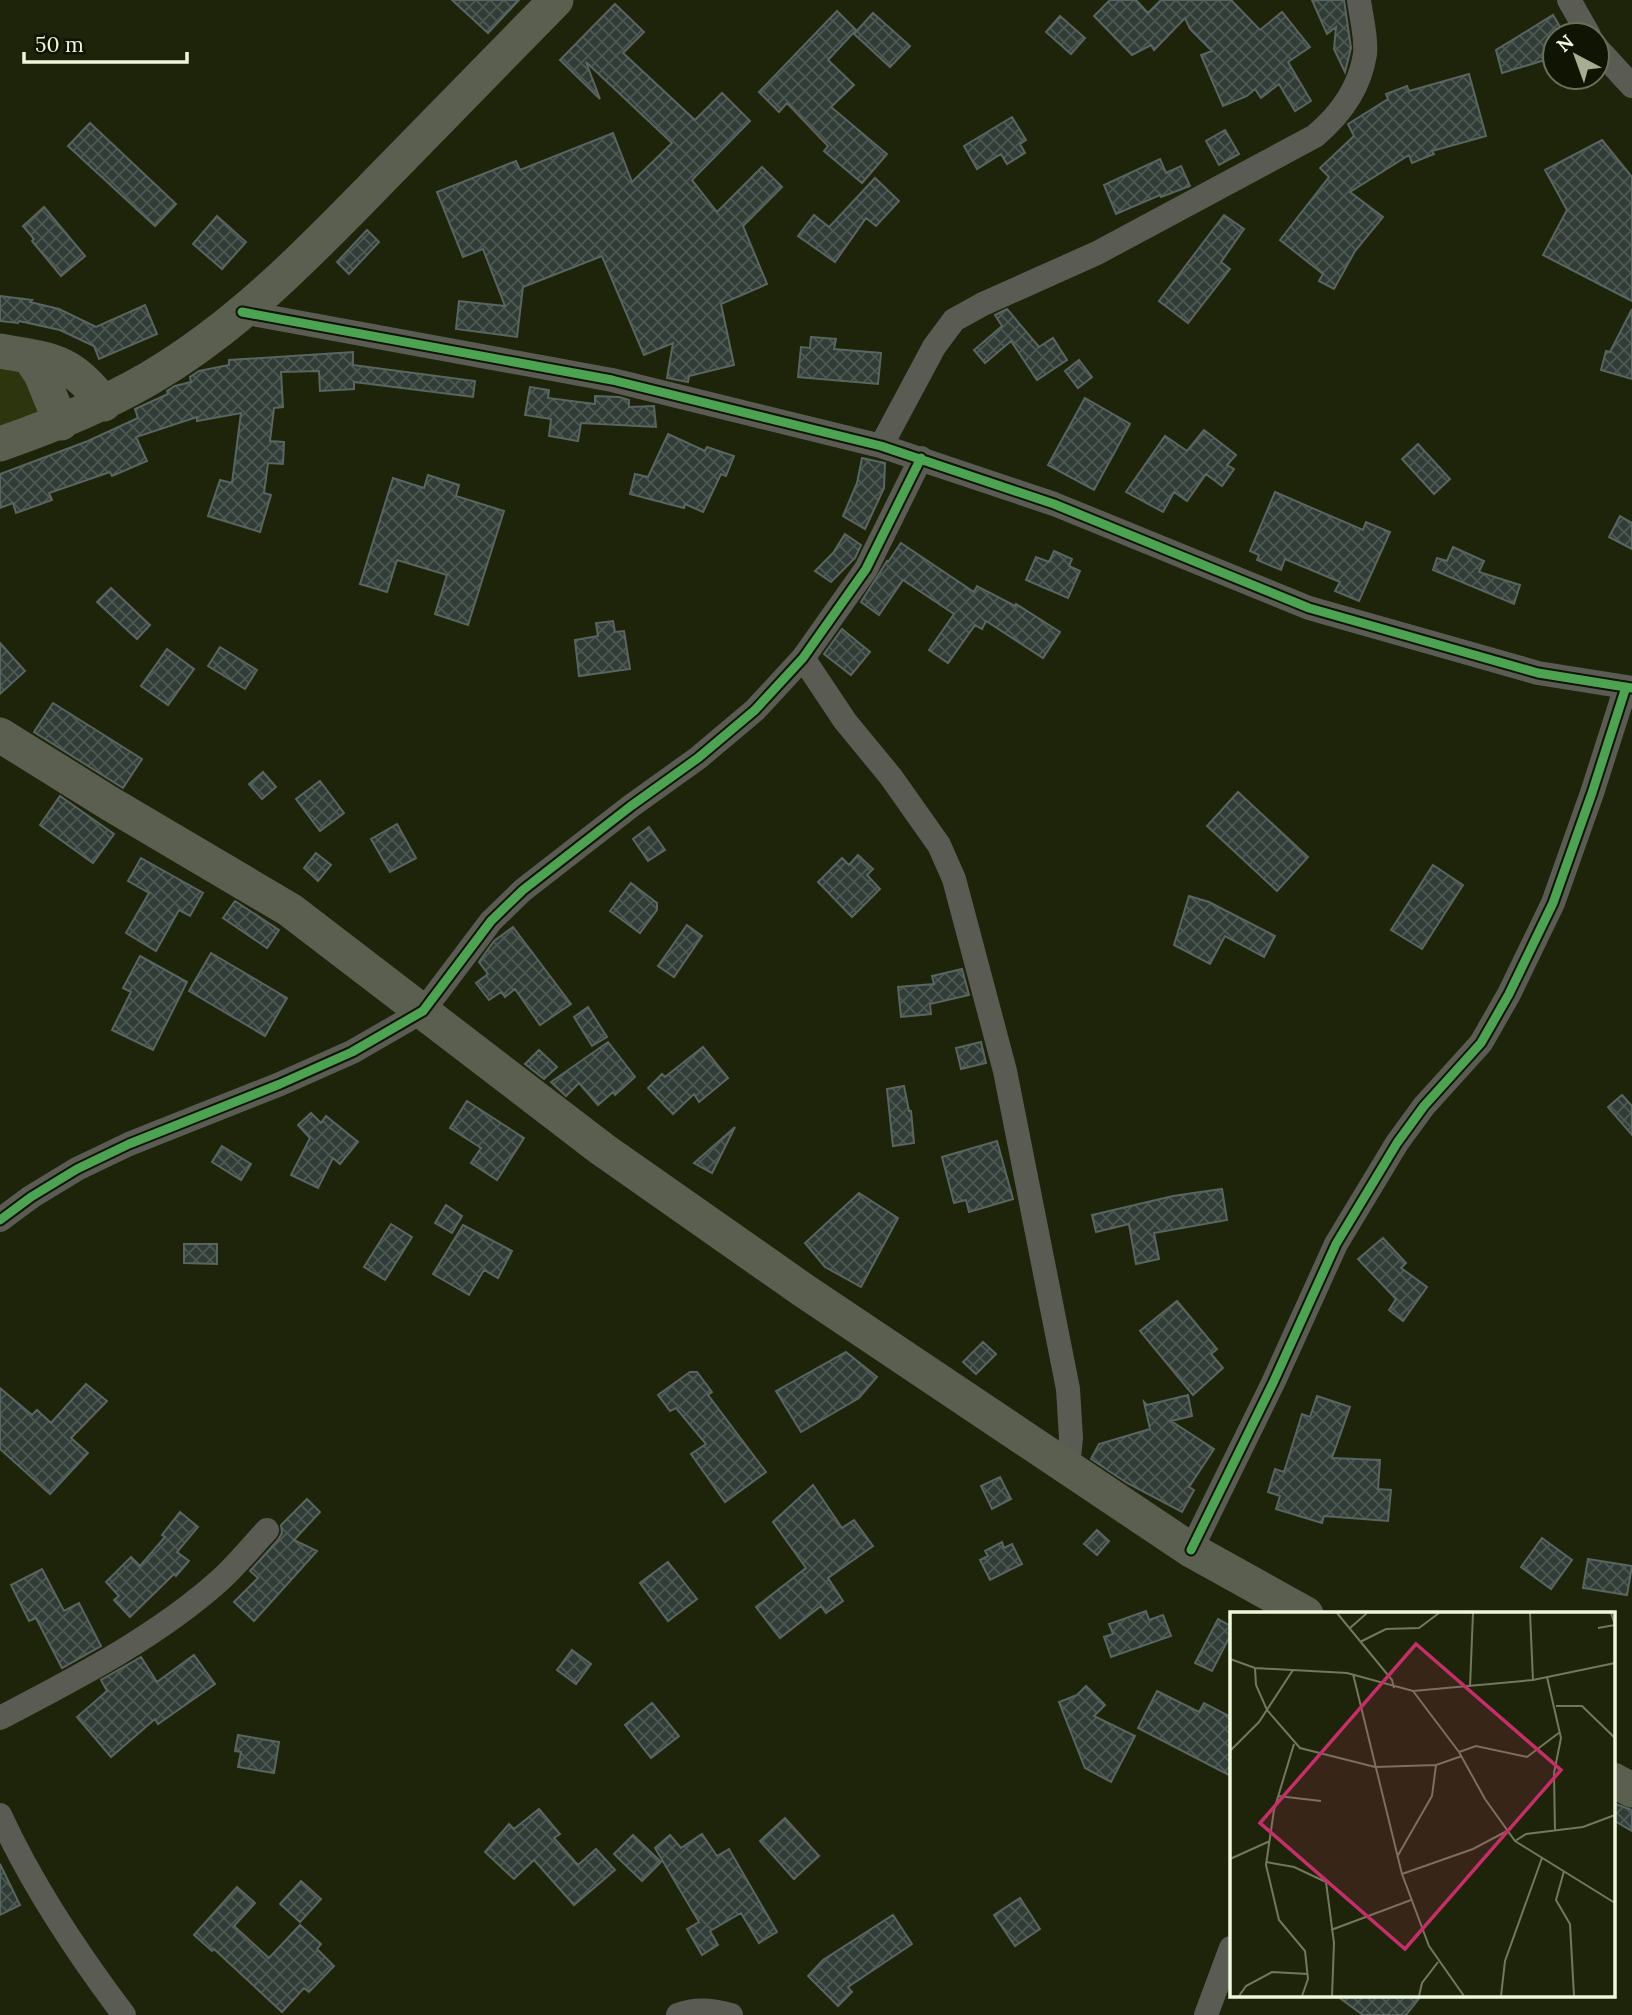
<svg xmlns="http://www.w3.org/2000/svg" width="1632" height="2015" font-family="Lora,serif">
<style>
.built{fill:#2c350d}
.building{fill:url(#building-cross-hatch);stroke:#596560;stroke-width:2}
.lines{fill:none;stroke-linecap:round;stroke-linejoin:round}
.minor{stroke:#5a5c53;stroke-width:24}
.secondary{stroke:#5a5f50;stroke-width:35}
.cycleway-casing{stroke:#101403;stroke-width:13}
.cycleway{stroke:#4ca352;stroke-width:9}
.inset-road{fill:none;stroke:#72785e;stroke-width:2}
.view{fill:#c62e68;fill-opacity:0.15;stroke:#c62e68;stroke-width:3.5}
.inset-edge{fill:none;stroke:#eff7dd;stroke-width:3.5}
</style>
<defs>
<pattern id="building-cross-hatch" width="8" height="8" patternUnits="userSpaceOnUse" patternTransform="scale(1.75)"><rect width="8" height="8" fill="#313c37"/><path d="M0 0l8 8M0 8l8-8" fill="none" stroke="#4f5954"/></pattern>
</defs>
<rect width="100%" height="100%" fill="#1e240a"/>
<path class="built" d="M0 361 18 366 43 415 0 430Z"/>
<path class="building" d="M452 0H519L488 33Z
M1110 0H1136L1148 13 1161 0H1231L1260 30 1282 12 1310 47 1288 62 1311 101 1295 111 1279 84 1261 98 1255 89 1247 96 1223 106 1201 55 1212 51 1190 29 1185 18 1154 50 1151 45 1132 55 1094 16Z
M1312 0H1344L1351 48 1345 72 1334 49 1336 27 1327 34Z
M615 4 644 32 623 53 695 120 722 93 750 121 692 180 717 212 762 167 782 187 743 226 767 284 721 304 734 365 689 376 688 382 667 378 673 343 644 355 602 256 523 287 517 337 456 329 459 301 505 306 483 249 463 257 437 192 516 161 520 170 613 133 632 182 672 143 586 62 600 99 560 60Z
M837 11 856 30 828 60 854 85 831 107 887 154 862 183 824 151 828 146 787 103 779 112 759 92Z
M873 13 910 46 890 67 854 34Z
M1553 15 1565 35H1555V57L1502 73 1496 50Z
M1060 16 1085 38 1071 54 1046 32Z
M1469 74 1486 136 1432 151 1434 154 1412 163 1409 155 1350 192 1383 217 1355 251 1334 289 1319 281 1323 274 1280 240 1329 177 1320 168 1354 136 1348 124 1388 99 1386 94 1407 86 1409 91Z
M1012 117 1026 140 1020 144 1025 153 1007 164 1001 154 977 169 964 146Z
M90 123 176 204 155 226 68 146Z
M1225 130 1239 154 1219 165 1206 141Z
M1602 140 1632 177V301L1543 255 1567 210 1545 170Z
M1160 159 1166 173 1181 166 1190 186 1161 197 1160 195 1116 214 1104 185Z
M875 178 899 201 876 226 866 218 835 262 798 236 814 215 829 227 832 224Z
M44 207 85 256 61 276 32 241 34 239 23 226Z
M1224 215 1244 229 1221 262 1230 269 1188 323 1159 301Z
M217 216 246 242 222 269 193 244Z
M367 230 379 242 349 274 337 262Z
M0 296 32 300 30 302 59 309 96 327 145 305 157 334 99 359 94 346 60 330 19 321 18 323 0 321Z
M1007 309 1039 347 1053 338 1067 360 1037 380 1011 341 985 363 974 350 1002 326 995 315Z
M1632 309V379L1601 370 1606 351 1610 352Z
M811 337 836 339 834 349 881 353 878 384 798 377 801 347 810 348Z
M353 352V365L475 381 473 397 354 382V389L320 391 319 371 281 372 283 407 274 408 270 441 284 442 283 464 268 463 264 493 271 495 260 532 208 516 220 480 232 483 241 413 197 421V417L136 437 147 461 112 476 110 472 49 493 52 500 16 513 13 503 0 508V474L88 441 138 418 135 409 168 394 167 391 175 386 191 382 190 377 199 371 229 365V360Z
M1079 360 1092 377 1078 388 1065 371Z
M530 387 549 390 548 398 595 404V396L619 397 629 400V407L654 406 656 427 581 423 578 441 549 436 551 419 525 415Z
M1085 398 1130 424 1094 490 1048 465Z
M1204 430 1236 455 1227 465 1234 469 1222 486 1206 474 1187 501 1174 492 1163 512 1126 492 1165 436 1187 451Z
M668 434 705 451 707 447 734 456 726 476 721 474 703 512 685 504 684 508 630 494 635 474 648 477Z
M1418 444 1450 479 1434 494 1402 459Z
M862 458 885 463 884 488 865 529 843 516 857 483Z
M428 475 459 485 456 496 504 511 468 625 435 614 447 575 397 560 387 592 360 584 393 478 424 488Z
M1275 492 1363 530 1366 522 1390 532 1359 601 1335 591 1340 582 1285 559 1281 570 1257 560 1259 555 1250 551Z
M1620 516 1632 523V549L1609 537Z
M845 534 861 545 855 558 831 582 815 571 833 553Z
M901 543 974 592 977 586 1015 606 1016 604 1060 632 1043 658 986 621 982 629 975 625 948 663 929 650 954 614 903 580 879 615 861 602 887 561 888 562Z
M1453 547 1484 561 1479 572 1520 585 1514 604 1433 570 1437 558 1447 561Z
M1054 551 1072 559 1069 566 1080 571 1068 598 1026 580 1036 557 1049 562Z
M111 588 150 625 137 639 97 602Z
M613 621 615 632 624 631 630 669 579 676 575 640 598 636 596 623Z
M842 629 870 652 851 675 824 654Z
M0 643 25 671 0 694Z
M220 647 257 670 245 689 208 666Z
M167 649 194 669 168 705 141 686Z
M53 703 142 759 123 788 34 732Z
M263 772 276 787 262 799 249 784Z
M320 781 344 813 320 831 296 799Z
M1238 792 1308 857 1277 891 1207 826Z
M60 796 114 834 93 863 40 825Z
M397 824 416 858 390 872 371 839Z
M649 827 665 850 648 861 633 839Z
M316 853 331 865 318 881 304 868Z
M858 855 873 869 867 875 880 889 852 917 818 882 842 858 849 865Z
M141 858 203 893 190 916 179 910 156 951 126 933 149 893 128 881Z
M1433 865 1463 885 1422 949 1391 930Z
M631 883 657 903V910L640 933 610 911Z
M1189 896 1209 902 1275 936 1264 957 1225 936 1210 964 1174 945Z
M235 901 279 930 267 948 223 918Z
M687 925 702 936 674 977 658 966Z
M513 927 571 1004 540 1025 515 989 505 997 501 992 489 1000 476 983 488 974 479 962 494 941Z
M211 953 287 998 265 1036 189 991Z
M140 956 187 982 153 1050 112 1030 131 992 123 988Z
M962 969 969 995 930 1004 931 1014 901 1017 898 987 934 984 932 976Z
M588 1007 607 1037 592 1046 574 1017Z
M608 1042 635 1077 615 1095 613 1092 598 1105 579 1083 566 1096 551 1082Z
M981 1042 986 1063 961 1069 956 1048Z
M703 1047 728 1078 699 1102 694 1094 673 1114 648 1088 662 1074 665 1077Z
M539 1050 557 1067 544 1079 525 1064Z
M904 1086 909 1111H911L914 1143 893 1146 887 1089Z
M1622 1095 1632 1106V1135L1608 1107Z
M467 1101 524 1138 497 1180 471 1163 481 1148 450 1128Z
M311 1113 321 1123 326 1116 358 1142 340 1164 333 1158 318 1188 291 1175 310 1138 298 1125Z
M735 1127 712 1173 694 1163Z
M997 1141 1013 1199 969 1212 966 1200 954 1203 942 1157Z
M222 1146 251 1164 241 1180 212 1162Z
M1222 1189 1227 1220 1154 1233 1159 1259 1136 1264 1129 1224 1096 1232 1092 1215 1173 1196Z
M859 1193 898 1218 861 1287 825 1267 805 1243Z
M446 1205 462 1216 452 1233 435 1223Z
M391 1224 412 1237 385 1280 364 1267Z
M463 1225 512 1251 498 1278 484 1270 469 1295 433 1274Z
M1383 1238 1406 1263 1401 1268 1427 1287 1403 1321 1389 1310 1396 1299 1358 1259Z
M184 1244H217V1264L184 1263Z
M1177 1301 1217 1349 1211 1354 1223 1368 1193 1395 1140 1331Z
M983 1342 996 1354 976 1374 963 1362Z
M846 1352 877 1377 859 1398 801 1432 776 1391Z
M690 1372H697L712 1392 708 1395 766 1472 725 1502 691 1454 706 1444 676 1408 670 1411 658 1395Z
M86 1384 107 1401 71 1438 88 1453 50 1494 0 1449V1388L32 1415 37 1410 51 1423Z
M1188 1395 1192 1416 1171 1421 1214 1449 1189 1487 1194 1490 1182 1512 1127 1483 1091 1459 1099 1444 1150 1429 1144 1402 1147 1405Z
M1317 1396 1350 1407 1332 1458 1380 1460 1378 1489 1391 1490 1388 1521 1324 1516 1322 1523 1276 1509 1280 1496 1268 1492 1275 1469 1284 1472 1302 1414 1310 1417Z
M1000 1477 1011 1499 992 1509 981 1486Z
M813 1485 842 1528 854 1520 873 1546 828 1578 843 1601 826 1613 821 1606 780 1638 756 1607 806 1568 773 1522Z
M307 1499 320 1512 294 1540 317 1551 254 1621 234 1602 258 1578 250 1571 278 1540 282 1533 281 1525Z
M180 1512 198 1527 177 1552 189 1561 176 1576 174 1574 130 1617 114 1600 119 1596 106 1582 131 1557 140 1566 165 1537 162 1535Z
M1097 1530 1109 1541 1097 1555 1084 1544Z
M1542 1538 1572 1560 1551 1589 1521 1567Z
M1002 1542 1004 1548 1012 1544 1022 1564 990 1580 980 1560 988 1556 985 1551Z
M1588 1559 1632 1566 1627 1595 1583 1588Z
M668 1562 697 1599 668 1621 640 1583Z
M42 1569 64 1611 79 1603 101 1646 62 1668 36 1618 29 1621 11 1585Z
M1146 1611 1149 1620 1163 1615 1171 1636 1111 1657 1104 1637 1113 1634 1109 1624Z
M1218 1619 1231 1626V1634L1212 1671 1195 1663Z
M572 1650 591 1664 576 1684 557 1670Z
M194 1655 215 1684 158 1724 155 1719 111 1757 77 1717 107 1691 101 1680 141 1657 157 1682Z
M1086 1686 1105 1705 1094 1716 1135 1736 1111 1782 1085 1768 1059 1702 1077 1695Z
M1157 1691 1199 1712 1204 1703 1231 1717V1776L1138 1728Z
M652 1703 679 1736 651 1758 625 1725Z
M238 1735 279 1742 274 1773 238 1767 241 1752 235 1751Z
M1613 1803 1632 1810V1831L1613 1820Z
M539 1809 560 1834 554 1838 578 1865 596 1849 615 1870 574 1905 534 1860 514 1879 485 1852 509 1824 514 1829Z
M785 1818 819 1856 794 1879 760 1841Z
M702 1834 717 1856 729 1849 777 1932 759 1943 741 1913 710 1931 718 1945 702 1955 687 1929 699 1922 655 1848 670 1835 681 1848Z
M633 1835 661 1862 642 1881 614 1854Z
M0 1864 20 1905 0 1915Z
M301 1881 321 1899 300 1922 280 1904Z
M237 1887 255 1903 234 1926 269 1958 300 1925 321 1944 317 1949 334 1966 309 1992 304 1988 282 2012 214 1949 212 1951 194 1935Z
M1020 1898 1040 1929 1015 1946 994 1915Z
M893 1915 912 1944 848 1987 852 1992 838 2006 808 1976 823 1960Z
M1337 1996H1421L1406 2015H1363Z"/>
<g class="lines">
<path class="minor" d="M1569 0 1589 35
M1597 48 1632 86
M242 312 612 380 881 446 1054 504 1309 608 1538 673 1632 688
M881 446 934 347 954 320 983 304 1097 253 1315 136C1340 115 1360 87 1365 54 1367 38 1361 17 1359 0
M803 658 845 721 891 777 939 845 954 879 1005 1071 1068 1389 1071 1438 1068 1466
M0 1220 31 1197 77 1169 129 1144 280 1084 352 1052 423 1011 491 921 523 890 631 806 698 758 755 710 803 658 866 569 921 458
M1191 1550 1273 1383 1336 1244 1397 1143 1424 1106 1481 1043 1509 994 1553 903 1592 793 1626 687
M0 1718C76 1678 155 1638 219 1581 236 1566 251 1547 267 1530
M0 1815C32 1885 78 1954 124 2015
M678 2015C696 2008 713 2010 731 2015
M1206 2015 1231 1948"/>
<path class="secondary" d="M0 351C51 360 71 359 104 404
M29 356 41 374 61 423
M0 444C52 426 102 406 150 378 237 327 308 254 378 182 437 121 497 61 556 0
M0 735 109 803 290 910 602 1149 803 1290 1191 1550 1306 1614
M1613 1780 1632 1790"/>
<defs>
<path id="cycleway" d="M242 312 612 380 881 446 1054 504 1309 608 1538 673 1632 688
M0 1220 31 1197 77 1169 129 1144 280 1084 352 1052 423 1011 491 921 523 890 631 806 698 758 755 710 803 658 866 569 921 458
M1191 1550 1273 1383 1336 1244 1397 1143 1424 1106 1481 1043 1509 994 1553 903 1592 793 1626 687"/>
</defs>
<use href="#cycleway" class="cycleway-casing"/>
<use href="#cycleway" class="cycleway"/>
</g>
<g transform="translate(1230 1612)">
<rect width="385" height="385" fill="#1e240a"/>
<path class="inset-road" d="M107 1 162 68 164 76M300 1 303 68M120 16 137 1M368 16 385 13 381 1M130 30 156 17 189 16 209 1M0 47 25 56 117 61 183 79 303 68 385 51M25 56 26 73 37 98 70 136 145 155 206 153 232 144M123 62 172 262 199 334 234 384M317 65 331 126 324 161 325 219M240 75 243 1M183 79 229 140 255 187 285 229 385 291M326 94H352L385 126M64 132 44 198 36 253 49 308 75 339 78 367 72 384M0 139 29 110 63 58M229 140 246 134 297 145 330 120M48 184 91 189M285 229 296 222 353 215 385 203M167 245 202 184 206 153M0 247 40 229M36 250 64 255 96 270 104 331 102 384M334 259 326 288 340 312 344 384M172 262 243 237 277 219M101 318 181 288M9 384 16 374 42 360 78 362M189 384 192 371 208 350M271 384 275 349 312 246"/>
<path class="view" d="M186 32 331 158 175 337 30 211Z"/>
<rect width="385" height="385" class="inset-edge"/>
</g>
<g transform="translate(1576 56) rotate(319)"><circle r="33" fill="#101403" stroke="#696f5a" stroke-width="2"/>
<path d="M0-5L12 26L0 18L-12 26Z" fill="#a6ad93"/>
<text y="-10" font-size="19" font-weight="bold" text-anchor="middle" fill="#eff7dd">N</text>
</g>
<path d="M24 52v10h163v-10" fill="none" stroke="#eff7dd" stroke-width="3.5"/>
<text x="35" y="52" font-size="21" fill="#eff7dd" stroke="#101403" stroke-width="5" paint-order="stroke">50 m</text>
</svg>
